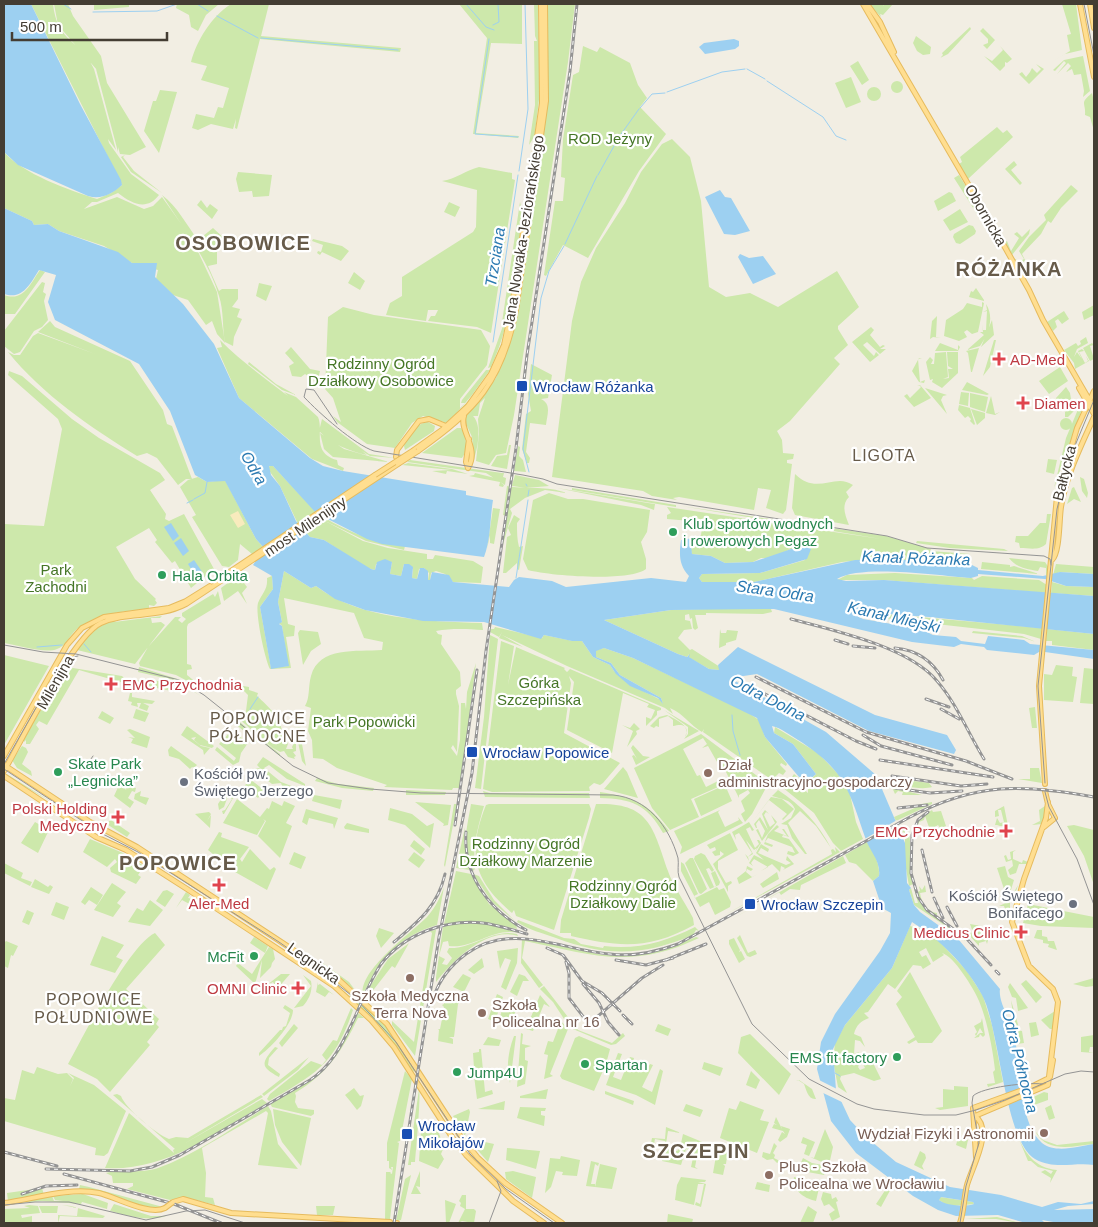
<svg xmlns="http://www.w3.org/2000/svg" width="1098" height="1227" font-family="Helvetica,sans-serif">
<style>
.green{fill:#cde8ab}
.sand{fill:#f8ebbd}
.water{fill:#9dd0f1;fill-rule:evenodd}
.pier{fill:#f2eee3}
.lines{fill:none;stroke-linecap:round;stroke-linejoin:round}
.stream{stroke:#9dd0f1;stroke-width:1}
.major-casing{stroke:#e6bb5e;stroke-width:6}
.major{stroke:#ffde90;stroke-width:4}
.tram{stroke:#949494;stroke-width:1}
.rail-casing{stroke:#949494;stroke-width:3}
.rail{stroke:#fff;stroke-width:1;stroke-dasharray:4;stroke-linecap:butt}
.major-bridge-casing{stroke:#e6bb5e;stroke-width:6;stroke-linecap:butt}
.major-bridge{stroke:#ffde90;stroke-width:4}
.health-dot{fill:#e0444e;stroke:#fff;stroke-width:2}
.transit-dot{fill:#1a4fb4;stroke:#fff;stroke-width:2}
.leisure-dot{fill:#2e9e5b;stroke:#fff;stroke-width:2}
.education-dot{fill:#8d6e63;stroke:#fff;stroke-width:2}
.worship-dot{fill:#6b7280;stroke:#fff;stroke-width:2}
.labels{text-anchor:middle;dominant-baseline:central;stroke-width:4.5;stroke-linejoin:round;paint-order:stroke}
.park-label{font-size:15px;fill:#457626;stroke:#fff}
.street-label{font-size:15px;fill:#443d33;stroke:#fff}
.health-label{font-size:15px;fill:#be3a42;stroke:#fff;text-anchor:end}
.transit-label{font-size:15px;fill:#164399;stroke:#fff;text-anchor:start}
.leisure-label{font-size:15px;fill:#27864d;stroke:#fff;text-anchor:start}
.education-label{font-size:15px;fill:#785e54;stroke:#fff;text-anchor:start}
.worship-label{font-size:15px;fill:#5b616d;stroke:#fff;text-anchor:start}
.water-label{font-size:16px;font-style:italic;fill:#2b7ab1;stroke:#fff}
.neighbourhood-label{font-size:16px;letter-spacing:1px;fill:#675b4a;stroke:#fff}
.district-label{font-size:20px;font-weight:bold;letter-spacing:1px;fill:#675b4a;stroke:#fff}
</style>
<rect width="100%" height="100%" fill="#f2eee3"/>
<path class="green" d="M31 4H53C57 43 81 40 94 69L116 150 108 139 109 143 131 174 159 195C147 211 132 204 118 193L97 202H92L84 209 117 197 144 209 153 206 162 197 192 239 217 292 225 343 217 334 212 321 206 325 188 300 173 295 156 279 158 270 132 263 104 246 59 231 48 224 34 225 32 221 4 208V152C23 174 69 190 97 199L111 193 122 185Z
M54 4H68L73 16 101 56 107 83 146 147 130 155 120 154 118 147V152L96 69 97 70 58 25Z
M94 4H129V7L94 10Z
M177 4H219L206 15 198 31 191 27 189 15 176 8Z
M231 4H269L261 36 401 48 400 52 260 39 237 129 235 128 236 119 233 129 211 124 198 130 192 128 196 114 214 118 218 107 223 108 229 88 201 80 207 66 191 62C197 40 211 17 231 4Z
M459 4H522V44L491 43 476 133 519 136 518 138 473 134 487 38Z
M534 4H538L540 92 534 140V137L529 145 535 105 534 41H537L535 36Z
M539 4 542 94 508 325 493 368 466 405 443 425 444 422 423 416 412 423 395 448 367 444 337 422 333 416 341 422 333 398 325 389 328 317 343 307 374 315 481 330 490 346 487 365 460 399V408L465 403H461L462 400 486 370H490L472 395 454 416 470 399 492 368 503 339 508 318 539 116 541 78Z
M546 4H575L568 62 514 415 506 453 496 455 489 465 476 461 479 434 478 419 485 398 480 403 478 416H473C482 425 478 447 474 459L472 437 464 419 496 378 511 337 547 104Z
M869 4H883V6L884 4H893L883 15 880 14 881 17Z
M1062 4H1076L1082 50 1065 54 1048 64 1070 51 1067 35 1071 34Z
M970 27 971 29 948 54 940 58 943 55 942 53Z
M983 28 995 40 987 49 983 45 988 43V39L980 31Z
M916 36 931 47 930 54 923 55 917 51 913 43Z
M583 46 597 52 600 47 630 63 638 85 647 98 640 107 666 134 639 171 588 258 563 245 546 276 544 275 555 201H563L565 178 561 177 563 139 573 75 579 72Z
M1000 46 1012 59 1007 63 1005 62V66L1000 71 984 56 992 61 1003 50Z
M1083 56 1090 91 1083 97 1084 91 1081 74 1074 75 1072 69 1066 72 1071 66 1068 63 1057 74 1066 63 1064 61 1055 71 1053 70 1064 60Z
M858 61 869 80 862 85 850 66Z
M1036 64 1044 69 1029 84 1019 74 1022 72 1026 77 1030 72 1028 76 1032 68 1037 73 1041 69Z
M851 77 861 102 846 108 835 83Z
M891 87a6 6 0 1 1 12 0a6 6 0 1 1-12 0Z
M867 94a7 7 0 1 1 14 0a7 7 0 1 1-14 0Z
M160 90 177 92 159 153 144 131 153 101H156Z
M1092 93 1094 101V131L1090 117 1085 115C1086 102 1079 104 1092 93Z
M997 127 1003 133 1007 130 1013 137 968 179 959 164 962 162 960 157Z
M672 139 690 157 701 201 709 287 726 297 750 293 778 307 837 271 859 307 838 326V329L848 345 834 358 840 364 790 421 777 431 782 440 783 453 794 454 793 459 787 460V463L792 464 786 510 783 514 766 508 771 490 758 488 754 510 679 497 673 498 677 500 652 496 643 491 552 477 572 321 581 282 596 248 625 203 641 172 662 144Z
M125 155 123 157 134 171 162 193 131 172 121 157Z
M1014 161 1017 165 1011 170 1022 183 1020 185 1005 169Z
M479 167 512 173V179L515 180 491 333 477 327 428 321 431 316H435L438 310H428L426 321 386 315 390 303 402 296V277L473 232 476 227 477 190 442 181C456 179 466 170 479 167Z
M238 172 272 175 269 196 253 197 252 191 239 192 236 179Z
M959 175 981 211 977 214 954 178Z
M1071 185 1078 191 1061 208 1051 223 1048 221 1041 234 1022 254 1025 260 1019 268 1014 258 1019 262 1024 259 1019 251 1029 237 1046 220 1044 215Z
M949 192 952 193 956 201 938 211 934 201Z
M162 195C177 206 186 224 198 240L213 228 226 240 217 252V264L208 266 219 291 222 289H238V299L232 307 240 309 237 317 242 319 234 337 233 346 225 342C222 327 224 311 219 296 208 259 183 228 162 195Z
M201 200 207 208 210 204 218 210 212 219 197 205Z
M449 202 460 207 455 217 444 212Z
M520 202 523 214C516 264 513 320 491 367L488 368 504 323 502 322Z
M960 209 968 222 950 231 943 220Z
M969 225 973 226 976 231 975 234 960 244 956 243 953 237 954 234Z
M1030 229 1029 234 1012 255 1005 242 1007 241 1011 251 1019 238 1014 234 1017 232 1022 237Z
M313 239 342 246 349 251 341 261 322 252 320 255 317 253 318 251 321 252 323 245 312 241Z
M40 270 45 272 15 314H4V295C24 302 30 284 40 270Z
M354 272 365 281 360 290 348 283Z
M42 282 45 283 43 292 46 294 44 301 48 320 42 327 34 331 20 352 14 354 4 346V331Z
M259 283 272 286 266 301 256 296Z
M976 288 984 300V301L969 297 971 291 973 292Z
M982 302 984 303 978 332 972 334 967 330 964 332 967 337 959 341 944 336 946 320 963 309 967 303 982 307Z
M986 304C995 318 988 334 980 346L967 350 984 335 980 332H983L982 324 983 330H986L987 311 983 312 987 310Z
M1094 305V315L1084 320 1082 312Z
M1064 311 1069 319 1062 324 1058 319 1055 321 1057 327 1053 331 1047 322Z
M937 316 936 337 941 338 933 337 930 339 932 321Z
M992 320 994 335 981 347Z
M50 321 55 327 130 361 163 410 167 424 172 426 192 479H186L178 485 157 458 147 453 137 456C90 427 43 395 8 352L14 355H20L33 336 38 333 95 354 38 332Z
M871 327 874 330 870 335 880 347 883 345 885 346 880 349H886L880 354 867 342 863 345 874 356 876 352 879 355 870 362 852 342Z
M1086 337 1088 343 1077 349 1074 357 1077 352 1082 359 1078 351 1082 349 1084 351 1079 352 1085 363 1088 361 1086 356 1089 361 1075 369 1074 363 1064 350 1076 343 1078 346 1081 344 1080 341Z
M220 340C241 361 264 378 288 396L284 392 296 397 318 417C324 430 311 453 337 460L338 465 344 468 343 471 312 459 239 398 217 348 222 347Z
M994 340H996L990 367 983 376Z
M940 343 958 350V345L960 347 958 351H935Z
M1092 343 1094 345 1090 346 1094 359 1090 361 1083 348Z
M291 347 310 369 320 371 318 380 316 382 305 374 301 377 292 376 289 366 294 363 285 353Z
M979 348 972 372H971L968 353 966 351Z
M946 352 948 377 943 379 949 378 948 369H953L948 366 947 352H958V367H953H958V373L942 388 932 382 933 379 930 380 926 362 930 357 933 360 931 364H934L935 353Z
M919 358H922L918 359 920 382 925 380 924 383 919 382 912 371Z
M249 362 276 384 296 395 282 390 248 364Z
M531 364 552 375 548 398 541 399C552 404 547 415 546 425L530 423 526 452 530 458 529 463H527L522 449 526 414 531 411 528 394Z
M1060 367 1068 381 1049 394 1039 381Z
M9 371 22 376 72 419 99 438 160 473 165 480 150 490 166 514 165 519 169 521 184 514 214 569 191 588 175 561 172 563 155 542 157 540 149 528 116 547 135 579 156 599 155 600 157 603 154 606 149 605V609C124 611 99 613 77 629 69 636 65 647 57 649 46 654 16 645 4 643V524L44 526 62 429 58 419 8 375Z
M967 382 989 394 987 395 962 390Z
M919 385 917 386 920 385 931 398 914 407 904 396 907 394 910 398 921 387Z
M1066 387 1070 393 1071 399 1076 403V409L1068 417H1065V412L1073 407 1066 404 1062 409 1056 398Z
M925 388 947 395 943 396 941 400 947 414Z
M961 392 969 393 968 406 959 404Z
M970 393 988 397 985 412 970 407Z
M991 396 995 414 1000 412 995 415 986 413Z
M959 405 970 408 975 424 974 425 970 421 971 419 968 416 965 418 958 410Z
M1079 407 1082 409 1054 488 1066 438Z
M971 409 985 413V418L977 425Z
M1060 424a6 6 0 1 1 12 0a6 6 0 1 1-12 0Z
M322 419 369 454 395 458 370 456 362 451 367 455C349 451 333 445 319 431Z
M428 422 435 426 434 431 405 450 404 446C409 436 416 423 428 422Z
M457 428H461C467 436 468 450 462 458L422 453Z
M320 433 344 449 389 462 333 457 324 449Z
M509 445H511L507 469 491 466 497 456 507 455Z
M518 446 520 447 519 456 523 460 526 472 514 471Z
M1048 459 1057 460 1054 474 1046 472Z
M410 460 502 473H504L503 477 506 478 505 485 486 473 407 462Z
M408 463 452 469 468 474 447 471 446 474 432 471 451 470 402 465Z
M270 465 273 466 316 512 298 524 280 486 268 469Z
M475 473 495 478 504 485 503 487 499 486 500 482 469 476 474 475Z
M795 474C817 496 835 472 853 485L846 492 849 497C841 505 845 515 849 525L795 515 792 508Z
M515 475 539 480 549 486 526 488 507 485H512Z
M198 477 207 482 225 480 256 539 263 547 252 554 240 544 238 560 229 567 222 566 192 517 196 515 180 487 188 480Z
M1080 477 1084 479 1088 493 1087 498 1082 491Z
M507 486C530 490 545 485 567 493L545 490 525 498 510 509 512 513 502 548 507 516 503 515Z
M1074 487 1081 502 1074 499 1067 504 1072 488Z
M557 488 654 504H655L654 510 641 505Z
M572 488 676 505V507L572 490Z
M549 493 568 499H583L650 510 647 532 641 542 646 559V569C630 582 550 576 528 570L523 559 533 500Z
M681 506 886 536 931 549 930 551 971 554 948 555V559L970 561V564L871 559 842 562 754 582H702L699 578 702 574 760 573 805 560 807 546H798L771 558H761L753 562 725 563 711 556 692 554 690 547 701 535 702 528 691 521 667 519V515L671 513 667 507 881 539Z
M493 508 500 509 494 544 490 543V535L487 549Z
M1047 514H1051L1046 544C1039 551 1029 548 1020 548L1019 543 1015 542 1016 536H1028L1040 523H1046Z
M514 515 520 519 517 523C517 532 517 539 519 547L523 546 519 570 517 569V563L506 573H503L507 537 511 535 508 528Z
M323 517C349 532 375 543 405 546L404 550 366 541 323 520 363 541 388 548 427 554V559H433L435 555 473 561 483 567 481 583 453 582 445 574 436 571 431 573 430 581 428 580 429 573 424 568 419 569 417 579 412 578 413 569 404 564 401 576 390 574 392 562 376 564 375 570 367 568 324 540 310 537 303 529Z
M917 541 1004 549 1008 551 950 548 916 543Z
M1009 558 1045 562 1049 568 1048 575H1046V568L1040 567 1038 571C1024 569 1016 567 1009 558Z
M982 562 1010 565V567L1014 566 1039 574 981 569Z
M1056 564 1094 567V574L1060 572 1053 575Z
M244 571 241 579 247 587 242 593 247 604 238 591 224 601 221 588Z
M284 571 311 588 316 586C360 620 427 621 482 623L483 630C468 629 452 628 436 631L438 634 442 635 441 644 460 672 461 686 456 690V694L459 706 457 752 453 745 451 748 457 756 460 740 461 703H465L466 709 467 692 476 663 460 788H453L452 790 384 787 387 785 337 768 323 759 313 758 312 740 308 731 311 708 305 706C310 698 308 687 311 676 319 646 357 652 382 650L383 642 364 638 354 613 284 598 288 624 295 626 294 636 286 637 291 668 270 669C265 659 255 614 258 603 262 593 268 590 267 578L272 576 273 589 260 607 271 668 288 666 282 626 279 623 282 622 278 602Z
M895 573 972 578 974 580 982 576 1039 580 1047 585 1046 593 884 580H837L847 575Z
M1052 582 1066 586 1094 587V596L1051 593Z
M218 591 221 604 188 624 187 627V664L191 665 192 669 187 670V675L208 692 176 675 140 666 139 663 148 647 175 617H181L178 620 182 623 186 619 182 616V613L213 594 215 597Z
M742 608 771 609 772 612 763 614 706 613V615H695L698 628 695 630 693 628 692 618 690 619 689 614 685 615V620L690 621 692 629 684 630 678 638 690 650 692 649 720 667 719 670 709 669 688 657 689 654 687 657 678 654 604 620 671 610Z
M874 613 1042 628 1041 639 1024 634 874 617Z
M162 616 160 618H151L152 623 161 622 165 625 135 664 77 650 84 642 83 640C94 630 102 623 118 620L114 622Z
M495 627 542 638 544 635 573 641H582L593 657 610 665 614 671 635 687 661 700 663 704 661 698 620 675 611 663 596 657V650L604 648 633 658 747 712 759 720 765 737 787 764 786 766 781 763 780 765 786 771 783 775 779 773 772 780 703 732 704 729 702 732C690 725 684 714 670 708L673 714 665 708 567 666 568 663 567 666 502 635 523 647 499 638 502 632 499 637 490 632 491 629H494Z
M720 629 721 633H726L727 630 738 631 736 640 726 643V645L719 648Z
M1047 629 1094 634V650L1052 645V641H1046Z
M300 630 318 632 321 644 311 651 303 665 298 633Z
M973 631 1022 636 1036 642 1024 638 972 633Z
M490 635 498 639 481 789 475 788 484 717Z
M501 641 514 646 508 685 516 647 565 668 564 669 567 672 570 669 661 708V710L657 711V715L646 726V717L651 719 655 710 647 707 649 704 623 693 612 753 567 730 574 682 569 676 571 683 564 733 620 763 603 783 600 785 594 783 589 787 590 791 492 792 483 789Z
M4 655 49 666 4 745Z
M1056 665 1073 667 1072 676 1077 677 1073 702 1044 700V674L1052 675Z
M139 667 181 680 180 683 201 696 173 680 138 672Z
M73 668 122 676 126 680 124 683 79 670 47 725 39 721 36 725 39 729 30 744H26V740L24 742V739L64 670 58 683 65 670Z
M1084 668 1094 669V704L1080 703Z
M134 680 159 681 182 690 177 692 156 688 155 686V690H131L129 687Z
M238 685 249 687V690L258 693 257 696C270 708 285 721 282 741H287L288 744 286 749H293L292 747 294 743 296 744V751L293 752 296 756 294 757 295 759 288 757 284 751 280 752 273 748 238 718 246 711 248 695Z
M130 693H132V697L155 701 152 704 143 703 149 706 147 711 139 708 141 703H137L138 707 131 705 132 702 128 701Z
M1035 707 1037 728H1032L1029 708Z
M136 709 149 713 145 722 133 718Z
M664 710 699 731 684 739 688 734V727Z
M102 711 114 718 110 724 98 718Z
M667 715C675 719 692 726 685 737L687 731C685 723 679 725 673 726V720L668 716 659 719V727L656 726 654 728 650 726 659 717Z
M236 719 280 754V756L262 741 257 742 233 722Z
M634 723 640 729 636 731 637 734 627 747 633 731 622 725 630 728Z
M187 726 214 746 212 748 200 745 194 740 196 737 191 738 201 746 210 748 204 755 203 750 181 735Z
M301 727 299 728 304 743 302 744 306 766 302 761 295 728Z
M775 727 818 753 841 777 850 794 856 822 863 839 841 851 833 843 814 813 782 787 787 780H793L808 793V789L792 777 794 774 806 784 816 774 793 744 774 733Z
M130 729 150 737 147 748 131 743 133 739 128 737 135 738 127 730Z
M232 730 248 743 241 753 239 762 233 765 215 750 217 747 234 761 236 758 219 744Z
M701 734 768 784 752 814 745 822 741 814 745 811 741 801 750 793 748 790 739 795V798L724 768 721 769 708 746 702 748 707 744 703 738 683 749 697 776 700 775 706 787 722 779 725 784 691 799 699 817 670 830 652 808 634 768Z
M633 745 643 756 650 757 636 765 632 756 634 755 637 759 631 748Z
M22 746 26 748 28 752 22 764 31 771 32 776 17 768 12 760Z
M171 746 197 765 194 768 192 767 190 769 179 759 169 756 168 750Z
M263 757 305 784V786L287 779 269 765 264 768 281 782 302 790 301 794 303 797 284 791 281 783 272 784 256 771 254 769 260 768 257 765Z
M623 767 627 772 638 798 604 789Z
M1030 768H1039L1042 783 1018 779H1030Z
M5 773 50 801 8 777Z
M886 776 891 780V778L929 783 932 787C924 790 898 787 892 780L893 783 890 782Z
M317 778 338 784 374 788 373 791 342 788 315 781Z
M251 780 264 790 258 798 244 787 248 781Z
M120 783 126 790 127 786 136 788 135 792 132 791 128 798 134 802 130 808 114 796Z
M890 783 895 786 894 788 922 795H902L903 792 898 791 895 794Z
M725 785 732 801 701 816 694 799Z
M406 790 446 792 445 795H406Z
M778 790C802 806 818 823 831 848L816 826 800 811 788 823 807 854H805L792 838 787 825 781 824 791 818 795 809C791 799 781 799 772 796Z
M141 791 140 796 149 798 146 805 134 799 135 794Z
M483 791 490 793H589L590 798 485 797Z
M600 792C635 798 647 802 669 831L663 833C647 804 631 799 600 798Z
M236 793 224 814H223L222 811 225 810 232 799 228 796 224 807 219 810 218 804C222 797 228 794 236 793Z
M314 795 342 800 340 809 312 801Z
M771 797 782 799 794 809 783 820 782 819 787 814 769 800 753 821Z
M237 799 260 817 267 808 269 809 272 801 282 806 284 801 295 806 286 823 292 826 280 858 258 836 266 821 263 819 265 821 257 835 223 823Z
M415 802 451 805 448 825 443 826 444 824Z
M932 802V804L896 821 894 817 917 807V805Z
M454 804H457L445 867 444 865Z
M471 804 484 806C478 827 472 846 475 869L473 871C459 856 468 823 471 804Z
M489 804H589L591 809 589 818 554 930 516 916 514 910 512 913C473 880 467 853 486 805Z
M596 804C650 802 653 828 668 871 673 886 688 907 693 918L694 925C649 950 619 947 571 936V933H560L561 920Z
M1004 806 1008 826H997L1000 825H995L997 818 1000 823 1004 822 1001 810H998L999 816 995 817V811Z
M1045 806V816L1042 824 1032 825 1040 821 1039 810Z
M390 808 412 814 427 826 434 823 430 848 405 825 388 820Z
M306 809 338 818 334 829 333 824 309 818 307 825 302 822Z
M720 810 718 812 725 827 739 820 738 817 743 823 680 854 682 847 674 831Z
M765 810 769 814 766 812 764 815 770 827 775 823 771 815 777 822 762 841 756 830 758 829 762 838 765 831 759 820 756 824 757 828H756L754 824 760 817 768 830 762 814Z
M932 810 933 812 941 811 946 826 940 828 938 825 930 830 925 816 924 820 919 822 918 827 915 826 920 818Z
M209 812 211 814 207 821 211 815 210 828 195 814Z
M111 820 130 833 127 837 105 823Z
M35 822 49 830 38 853 21 843Z
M749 822 754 830 752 831 750 827 746 829 755 848 759 844 757 840H759L761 843 755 852 757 848 754 850 746 840 753 854 748 857 749 861 745 854 748 857 752 853 739 833 735 835 736 840 732 832Z
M347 823 369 829V833L345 829 344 827Z
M777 825 779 827 774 831 787 836 782 829H784L789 837 783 835 782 837 789 839 799 853 793 856 787 854 788 851 795 853 792 847 768 838 765 842 773 845 772 847 764 844 768 834Z
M905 825C914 834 908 867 913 884L909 886 905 863V834L900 828Z
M1074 825 1094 830V885L1084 856 1067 826Z
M465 827 464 843 470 870 456 868Z
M219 832 222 833 221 837 249 847 240 859 242 862 250 849 270 870 274 867 276 869 267 890 235 872 208 850Z
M730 833 738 850 718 861V869L726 883 731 881 732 883 728 886V892L713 864 724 854 720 851V855L715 856 712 852 716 850 715 847 710 849 707 845Z
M90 839 123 853 144 866 138 875 141 877 136 884 111 872 110 868 117 862 115 859 107 867 83 852Z
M414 840 425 849 421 855 410 846Z
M867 842C874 852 880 864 879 876L873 881 856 864 849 862 845 855Z
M761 844 769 849 768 852 761 848 758 853 786 865 791 863 786 860 787 856 794 864 783 870 785 868 781 866 780 872 772 864 761 871 768 867 754 859 751 863 753 866 749 863 754 855 764 860 756 853Z
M835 847 840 852 723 916 832 854 831 850 833 849 836 852Z
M1016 850 1013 852V859L1022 863 1023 860 1028 862 1027 864H1019L1016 873 1010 875 1008 870 1013 866 1012 860 1006 862 1004 856 1006 855 1008 860 1011 859 1010 852Z
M294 852 306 857 301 869 289 864Z
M414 852 425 860 419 868 408 860Z
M701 853 705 855 714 870 712 872 709 868 706 869 714 887 716 886 711 873 715 871 720 882 719 885 710 889 694 859 695 856Z
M843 856 846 863 801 885 800 890 790 889 781 895 779 892 727 922Z
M690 858H693L707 889 701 894 699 893 685 863Z
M681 862 684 864 698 894 694 896 695 898 717 887 719 890 724 888 731 902 730 907 715 915 709 902 700 907 681 871Z
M4 863 23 873 21 878 32 882 30 886 4 873Z
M747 866 753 869 751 871 747 869 746 872 752 877 758 874 739 884 737 878 746 871Z
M1005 866 1008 877 1014 880 1010 893 1013 894 1018 885 1014 898H1009L1004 890 1009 888 1004 889 997 868Z
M456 871 471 874 489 904 516 925 517 929 477 921 444 924Z
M777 872 779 879 763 888 760 884Z
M473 874 479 876 494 900 515 921 492 902Z
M35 879 48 887 50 885 53 887 49 894 31 887Z
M112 883 126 892 117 903 121 906 113 917 94 910Z
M929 883 925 885 926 892 920 893C922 903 926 912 937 913V918L966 938 965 941 962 937 914 905 909 890 911 888 915 903H918L914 888 917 892 920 891 919 886 922 890 925 885Z
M91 887 103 895 97 905 89 900 85 905 81 902Z
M444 887 437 925C399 936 378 961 363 995 358 971 411 933 427 917 435 908 440 898 444 887Z
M167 890 174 894 165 907 156 901 163 891Z
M186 892 190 895 188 898 197 900 192 908 193 906 182 900 176 908Z
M150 900 163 910 150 926 128 922 137 908 143 911Z
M1010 901V912H1012L1009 921 1004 906H999Z
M56 902 69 907 64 920 51 915Z
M1028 904 1094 917V928L1041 926 1023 923Z
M27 910 34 913 29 925 22 922Z
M518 920 564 938 574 939 581 944 603 948 604 946C638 950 665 942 695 927L699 931 696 930 693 935C643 956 607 957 556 938 542 933 529 930 517 922Z
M460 923 488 924 519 933C493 927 474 949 449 946L448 941 443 942 439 956 445 959 442 964 447 965 452 958 447 952 449 948C473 949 493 928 517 934L518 936C488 926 453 960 436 982V977L443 927Z
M970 924 981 926 988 940 987 944 986 941 979 943V946L967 933 971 932 975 938Z
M910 926 922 929 938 940 967 971 983 996 992 1025 1003 1082 988 1087 987 1084 995 1083 993 1072 995 1070C993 1050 987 1020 979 1001 974 989 954 956 942 953L944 955 933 962 926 948 919 952 922 957 926 955 931 964 923 969 921 966 913 965 895 989 888 984 868 1012 864 1013 869 1018C861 1021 856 1025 854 1034L861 1037 865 1047 860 1041 855 1040 854 1054 859 1052 862 1060 858 1067 860 1070 865 1068 863 1064 869 1063 871 1059 866 1049 881 1079 874 1081 854 1073 841 1076 840 1079 847 1093 838 1087 833 1061 835 1043 845 1025 892 968Z
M379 928 394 933 381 948 376 936Z
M435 930H436L415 1056 392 1025V1021L414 1042 432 933 430 931Z
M1037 930H1042V936L1047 937 1048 941H1054L1057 950 1048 947 1049 944 1043 943V940L1034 938Z
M155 933 165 945 126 989 159 1019 156 1024 159 1027 147 1042 150 1045 110 1092 97 1079 68 1064C84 1035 129 945 155 933Z
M740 935 748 953 755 950 757 954 750 957 747 956 737 938Z
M102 936 124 945 116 957 123 960 115 973 90 965Z
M254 937 268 946 265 953 250 943Z
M696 937 699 938C632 970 592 955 525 941L522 958 543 985 539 988 521 963 522 938C548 940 572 949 598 954 634 960 664 950 696 937Z
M734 938 740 950 739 952 741 951 745 959 739 963 729 944V940Z
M6 941 18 946 13 956 11 955 8 968 4 966V943Z
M409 943 395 968 392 966 371 993 367 991 388 959Z
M269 947 273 949 275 959 272 963 271 967 260 978 262 960 255 984 236 966 238 963 252 974Z
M518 948 517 963 506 990 501 987 511 960 505 958 500 969 497 951Z
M482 958 484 967 474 974 468 970Z
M320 961 349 982 355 990 320 963Z
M910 972 942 1031 932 1043H918L916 1040 909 1044 907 1042 915 1037 896 1004 902 997 897 991Z
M324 973 361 1000 385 1025 414 1068V1072L377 1024 322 974 356 1001 357 998Z
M281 974H290L277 989 273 982 267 985Z
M463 974 471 978 464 992 453 987Z
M519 974 525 976 529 981H523L517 996 510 992Z
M303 975 311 981C313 991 309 999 303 1006L294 1008 311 986Z
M1094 978V986L1086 987 1073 984Z
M1026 980 1042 997 1036 1003 1021 984Z
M318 982V985L320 984 334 995 329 992 325 997 316 992Z
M1010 983 1028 1008 1018 1011 1016 998 1012 997 1008 987Z
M544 986 578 1030 612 1043 623 1033 625 1036 616 1044 611 1045 573 1029 566 1022 553 1002 540 989Z
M497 994 503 997 495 1022 488 1019Z
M446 995 461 1001 458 1004 454 1037H449L453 1039V1044L438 1041 439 1030 438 1029H440L442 1019 439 1018V1015L442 1014 444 1007 442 1005 444 1004Z
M540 995 550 1007 544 1004 533 1031 526 1029Z
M506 1000 518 1005 511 1024 499 1019Z
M1011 1000 1019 1028 1017 1030 1022 1031 1024 1043 1017 1044Z
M285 1005 293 1010C293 1024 271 1048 259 1056V1053L280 1030H282L283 1027 286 1026 290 1013 283 1008Z
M351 1008 353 1010C335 1064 316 1074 269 1101L267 1099 270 1094 311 1061 322 1065 326 1060 322 1055 333 1040 337 1041Z
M1055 1011 1053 1029H1050L1041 1020Z
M358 1013 364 1018H358C342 1051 328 1073 295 1093L296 1096 295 1102 298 1108 314 1110V1114L311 1116 272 1107 270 1103C295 1090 320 1078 336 1055 345 1042 349 1025 358 1013Z
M982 1018 985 1035 983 1037 980 1034 979 1037 974 1038 980 1033H983L980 1028 976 1036 975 1034 977 1032 974 1026 981 1022Z
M561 1021 568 1029 550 1074 553 1076 544 1079 548 1055 544 1054 548 1041 553 1042Z
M1036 1022 1039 1035 1031 1037 1029 1023Z
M294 1024 298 1028 282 1047 279 1043Z
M658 1024 671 1029 668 1036 655 1031Z
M521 1033 523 1034 522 1044 531 1046 525 1048V1060L528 1061 525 1084 517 1087Z
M750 1034 791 1074 779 1095 738 1053 741 1037Z
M1094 1035V1051L1093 1047H1090L1089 1052 1094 1053 1081 1052V1037Z
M514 1036H516L510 1083C506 1067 508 1052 514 1036Z
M579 1036 610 1049 606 1064 594 1091 562 1079 560 1076 575 1038Z
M488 1037 501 1040 499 1046 483 1045Z
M275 1047 278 1048 269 1058 268 1065 280 1074 279 1077C261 1067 260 1064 275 1047Z
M479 1049H481L485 1092 492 1090 493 1094 477 1099 474 1076 478 1075 477 1069 474 1068 473 1053 479 1052Z
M618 1053 622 1054 613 1077 621 1080 630 1057 634 1058 632 1066 646 1071 650 1064 653 1065 642 1087 652 1092 660 1069 663 1071 655 1105 636 1095 606 1085Z
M309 1057 298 1070 264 1096 262 1094Z
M704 1062 723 1068 720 1076 702 1069Z
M37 1067 58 1074 67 1073 73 1079 70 1086 74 1078 68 1073 94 1085 126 1111 108 1153 104 1156 95 1155 96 1148 4 1121V1098L15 1100 22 1070 34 1074Z
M405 1071 412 1079 400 1141 397 1142 399 1143 390 1219H387L390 1220 385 1219 386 1172H391L390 1173 392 1174 393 1167H391L392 1170 389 1168V1161H387V1143Z
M751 1071 760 1080 756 1089 746 1085Z
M798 1080 796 1081 799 1080 812 1089 816 1099C808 1100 806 1089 804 1084Z
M954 1086 968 1087V1106L940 1110 935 1108 943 1107V1089L954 1090Z
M354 1088 360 1096 364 1095 361 1106 357 1110 350 1101 354 1098 350 1101 345 1095Z
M419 1089C421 1096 416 1150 415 1162H411V1165H408Z
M548 1089 546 1099 520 1098V1096Z
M605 1091 634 1101 633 1105 605 1094Z
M1044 1092 1048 1093V1100L1034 1105 1033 1099 1031 1098Z
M117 1094 121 1096C125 1108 156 1134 169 1139L176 1137 188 1138 261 1095 263 1097 175 1149 113 1095Z
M262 1099 267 1103C217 1132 166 1172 105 1168L129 1113 174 1153 173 1150Z
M505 1101 504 1110 478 1109Z
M740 1101 764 1110 760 1120 769 1122 757 1153 720 1138 729 1108 736 1110Z
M686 1104 703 1110 700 1117 683 1111Z
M1051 1105 1055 1118 1049 1120 1045 1108Z
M268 1106 271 1111 278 1144 298 1169 258 1165 268 1113 266 1111 202 1148 206 1173 205 1197 213 1198 215 1205 184 1197 170 1200 127 1189 133 1186V1183H113L112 1176 106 1173C118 1169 141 1174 158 1168 197 1154 233 1127 268 1106Z
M520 1107 546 1108 545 1111H541V1115L545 1116 544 1126 517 1118Z
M273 1109 311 1118 301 1166 282 1142 275 1125Z
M469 1109 470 1112 465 1136 453 1116Z
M776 1117 782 1129 781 1126 790 1129 787 1137 780 1142 778 1140 782 1132 785 1134 783 1131 772 1128 774 1124 777 1125 774 1123Z
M432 1120 440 1125 438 1131 444 1147 441 1154 444 1159 438 1169 419 1161 421 1131 423 1124 426 1122 430 1129 435 1131 436 1125Z
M666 1127 681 1133 668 1131 666 1144 670 1150 677 1151 680 1148 683 1134 712 1146 711 1151 710 1149 699 1146 695 1167 698 1169 691 1167 694 1153 693 1150 686 1149 681 1165 662 1161 665 1141 655 1139 653 1149 650 1148 652 1138 665 1139Z
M825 1129 833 1147 829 1165 810 1157 814 1158Z
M1035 1131 1043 1140 1057 1145 1094 1141V1144C1073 1146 1047 1154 1035 1131Z
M1016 1132C1024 1152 1034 1168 1057 1170L1050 1183 1051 1178 1041 1172 1045 1170 1051 1174 1053 1171 1038 1167 1031 1161H1028Z
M803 1137 815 1142 809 1156 804 1154 807 1145 801 1143Z
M467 1138 494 1144 488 1162Z
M958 1138 968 1140 966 1149 956 1145Z
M774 1143 777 1146 773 1153 775 1155 774 1158 780 1161 777 1163 773 1159 767 1160 762 1157 763 1152 770 1154Z
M507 1148 540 1151 536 1169 506 1160Z
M720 1149 735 1155V1158L727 1156 726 1164H723L725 1166 723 1175 713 1173 717 1150Z
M920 1151 925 1154 926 1158 922 1166 924 1170 914 1165Z
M561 1156 580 1160 577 1176 562 1175 563 1172 556 1171 551 1187 545 1193 550 1158 560 1159Z
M803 1158 812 1163 828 1166 824 1175 791 1169 793 1165 799 1167Z
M591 1161 599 1163 598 1166 595 1164 591 1184H595V1187L586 1186Z
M600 1164 617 1168 612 1189 595 1187Z
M420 1171V1187L416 1186 421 1194H411Z
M513 1171 536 1177 532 1198 506 1179 505 1172Z
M411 1175 401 1220 396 1221 405 1179Z
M681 1177 706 1180 705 1182H698L706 1184 701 1207 695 1205 696 1202 700 1204 704 1184H698L694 1205 675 1200 677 1185Z
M794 1177 820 1184 816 1201C805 1199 791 1190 794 1177Z
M757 1182 770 1185 769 1192 755 1189Z
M890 1183 893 1185 881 1207 876 1204Z
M80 1185 89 1187 163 1207 155 1209 90 1191V1189H79Z
M42 1188 44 1195 8 1201 7 1193Z
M823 1192 831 1194 832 1199 836 1197 838 1201 836 1202 840 1217 832 1221 829 1214 835 1210 829 1204 824 1206 821 1199Z
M83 1194 108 1203 107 1209 82 1202 81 1204 42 1201 4 1204 52 1196 54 1201 63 1200H55L53 1196Z
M462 1195H466V1209H474L476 1211 474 1223 462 1221 458 1223 465 1209 460 1206 461 1203 459 1201Z
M940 1197 973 1202 974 1204 954 1206 945 1204 939 1200Z
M445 1200 456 1204 449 1223H446Z
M114 1204 151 1216H166C147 1222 129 1216 110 1211Z
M29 1205 38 1206 40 1213 21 1215 22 1218 32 1216V1223H4V1209L30 1208 24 1206Z
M62 1205 71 1206 105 1216 103 1218 60 1216 58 1223V1215L77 1216 78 1208Z
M39 1206H58L57 1213H42Z
M316 1206H335L333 1215H317Z
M808 1206 817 1212 813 1223H800Z
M668 1214 693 1219 692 1223H667Z
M997 1217 1020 1223 996 1219H965Z"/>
<path class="sand" d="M238 511 245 524 238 528 230 515Z"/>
<path class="water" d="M4 4H31L80 104 121 180 122 185C112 194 101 200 88 196L18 165 4 152Z
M734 39 739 41V46L735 49 705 54 699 47 704 43Z
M720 190 725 197 731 198 750 231 735 235 724 234 705 197Z
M4 208 32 221 34 225 48 224 59 231 118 252 132 263H157L155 277 183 304 214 344 239 398 310 458 323 466 343 471 466 491V495L493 500C490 517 491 539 484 557L382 544 367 539 316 513 273 466H269L271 475 280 486 296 521 310 537 324 540 371 569 375 570 377 562 385 559 392 562 390 574 401 576 404 564H409L413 567 412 578 417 579 420 568H424L428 571V580H430L432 572 449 575 453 582 509 587 514 580 519 577 552 581 566 587 651 578 686 582 689 576C679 565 679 555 681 540L693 538 700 542 691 545 692 554 711 556 725 563 753 562 800 546H807L811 549 807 559 760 573 702 574 699 578 702 582H754L855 560 890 559 970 564 978 568V570L1043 576 1060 572 1094 574V587L1066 586 1045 579 978 574V576L971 578C940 576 862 564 837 579L846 581 884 580 1094 596V634L929 617 874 613 857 616 863 619 921 629 933 635 956 637 961 641 985 644 988 636 1024 640 1030 644 1094 650V659L1045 652H1039L1034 655 987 650 984 647 961 644 954 647 912 642 774 609 671 610 604 620 678 654 687 657 690 654 689 657 709 669 719 670 718 665 738 647 875 715 947 735 956 750 954 754 869 731 757 674 730 678 826 732 876 775 905 843 907 883 911 888 909 890 914 905 920 912 959 940 1000 989C998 1000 1009 1019 1013 1031 1022 1062 1017 1121 1042 1143 1056 1154 1079 1146 1094 1144V1165C1074 1162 1054 1170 1035 1159 1004 1141 1000 1028 982 995 966 965 940 940 912 922L892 968 845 1025 833 1049 836 1090 850 1120 865 1136 896 1162 950 1187 1001 1195 1042 1207 1058 1202 1081 1204 1094 1201V1204L1068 1206 1054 1210 1094 1209V1223H1059L1042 1220 1045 1223H1026L998 1215 956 1216 938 1210 913 1196 856 1153 831 1121 817 1069 821 1042 835 1014 880 951 890 933 891 913 882 908 873 881 879 876C881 860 869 851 865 837 849 790 844 769 798 740 790 735 781 728 772 726L774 733 793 744 816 774 805 784 765 737 757 718 633 658 604 648 596 651V657L611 663 620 675 661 698 663 704 658 698 630 686 616 674 610 665 593 657 582 641H572L544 635 541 639 484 622 423 621 365 610 335 599 316 586 311 588 284 571 278 602 282 622 279 624 282 626 289 666 271 669 260 607 273 589 272 576 253 565 264 548 256 539 225 481 207 482 195 475 170 411 139 364 55 320 48 302 56 275 39 270C30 284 23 300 4 294ZM941 1197 973 1202 974 1204C966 1207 946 1206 939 1200Z
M740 254 749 258 763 256 776 274 753 284 738 257Z
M171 523 179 536 173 541 164 527Z
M181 538 189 551 183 556 174 543Z
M194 560 203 573 196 577 188 564Z"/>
<path class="pier" d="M897 820 899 824 865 843 863 840Z
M817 1079 839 1090 844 1103 819 1091Z"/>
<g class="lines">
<path class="stream" d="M63 4 71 9
M197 4 208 11
M466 4 486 27 494 30
M93 12 157 11 177 4
M217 16 258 38
M493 25 499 22 498 4
M261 38 398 50
M489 39 475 134 518 137
M747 69 765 79
M767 81 823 117 836 136 846 140
M667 92 722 72 745 69
M640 108 652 94 665 93
M519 171 528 109 525 4
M598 175 619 137 639 109
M565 244 597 176
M493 342 518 175
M529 472 523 449 541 298 549 271 564 246
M526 484 527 486
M528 496 529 490
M194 499 205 493 207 482
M187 503 193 500
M516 578 528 500
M84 644 91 652
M37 647 62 645
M250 709 258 697
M732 715 733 731 740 755
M835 1073 840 1076"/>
<defs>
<path id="major" d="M863 4 1002 242 1029 290 1043 320 1094 408
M867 4 880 22 894 52
M1080 4 1094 77
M1090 4 1094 28
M1079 388 1094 414
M464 416C459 431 480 448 468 468
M414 450 442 430 468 406 491 374 504 345 512 307 542 103 541 4
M418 451C476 410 502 382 516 310L546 101 545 4
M396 457 397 450 419 421 429 419 446 426
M468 468 466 462 469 439
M1052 560C1060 552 1059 520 1061 507 1066 476 1081 446 1094 417
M228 573 375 475
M4 756 67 645 82 628 104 617 169 608 186 601 210 586
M4 765 90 822 137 847 339 980 387 1024 459 1134 478 1158 505 1183 562 1223
M4 771C22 740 73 636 101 623 128 611 157 619 186 604L398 464
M4 776 96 837 126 850 187 889 334 986 371 1020 394 1047 452 1137 466 1155 513 1201 544 1223
M1045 784 1039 686 1057 496 1077 428 1094 391
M1044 827 1055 818 1048 804 1045 791
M1050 1077 1053 1060
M975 1116 1048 1085 1058 1002 1053 989 1029 966 1012 922 1024 879 1046 818 1048 802
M976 1157 973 1108 1031 1087 1049 1078
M173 1202 183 1199 231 1213 390 1222
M4 1203C34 1199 68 1187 99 1193 116 1197 149 1216 165 1208
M396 1223H397
M960 1223C964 1211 964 1197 967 1185 972 1167 994 1130 975 1116"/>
</defs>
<use href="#major" class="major-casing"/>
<use href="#major" class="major"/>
<path class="tram" d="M1084 4 1094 55
M337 424 314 390 306 389 304 397C319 413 355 445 374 451L523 475 543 479 557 484 887 536 927 548 1044 556 1050 559 1051 565
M4 645 43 652 76 654 179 680 204 695 293 766 328 783 370 789 421 793 613 795C647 798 669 826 678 858 679 864 677 871 679 877L752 1024 809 1079 857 1104 874 1109 924 1115H956L976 1110 1005 1100 1065 1074 1081 1071 1094 1072
M4 764 61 664 69 658 78 656
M4 769 99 832 138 852 279 942 319 970 356 999 396 1042 470 1154 506 1189 554 1223
M84 769 93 756
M1045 783 1038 686 1057 509 1069 460 1094 400
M1045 792 1049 807 1077 859 1094 905
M4 1205 35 1202H69L146 1220 186 1211 205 1210 245 1223
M489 1223 501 1191 497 1181
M960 1223 966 1186 979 1143 972 1103 973 1096C982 1087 1029 1082 1042 1084"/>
<defs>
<path id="rail" d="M791 619C833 630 909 647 937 681 957 704 968 733 984 759
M835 640 848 644
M853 646 875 648
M895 648C916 650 933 661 943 680
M756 677 866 732 966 761 1012 779
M742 682 765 694
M759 691 856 741 876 749
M926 699 949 707
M941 709 959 719
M863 735 881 746 952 765
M880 760 993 777
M892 776 961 786 987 784
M895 788 930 793 962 791
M898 808 927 805
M928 812 918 820 912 835 911 873 918 897 927 910 966 938 991 965
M455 825 477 670
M466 832C463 876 489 910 526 930
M922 850 932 892
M934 898 943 918
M947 907 957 926
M394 942C418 922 438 906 445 874
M547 948 563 955 582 981 602 993 620 1011
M616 960 646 965 673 958
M666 960 706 944
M566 962 569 973V998L585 1019
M996 971 999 974
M583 984 599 1003 608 1022 619 1035
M434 996C440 979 451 965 466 954 512 921 561 950 610 954 633 957 656 952 678 944L910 817C977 782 1023 784 1094 797
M623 1015 632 1024
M590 1023 642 978 663 965
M4 1152 57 1166
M46 1169 130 1171 152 1167 180 1155 310 1080C333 1065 343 1042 354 1019 362 1001 370 981 381 964 404 934 446 919 483 923 498 925 513 930 527 934
M64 1174 174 1204 221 1223
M22 1194 46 1186 77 1185
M394 1223 439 937 472 773 486 651 516 448 527 355 570 71 577 4"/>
</defs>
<use href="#rail" class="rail-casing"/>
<use href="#rail" class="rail"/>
<defs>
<path id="major-bridge" d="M398 464 418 451
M375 475 414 450
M165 1208 173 1202"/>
</defs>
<use href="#major-bridge" class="major-bridge-casing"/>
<use href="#major-bridge" class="major-bridge"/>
</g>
<g class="health-dot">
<path d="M996.5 351.5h5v5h5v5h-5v5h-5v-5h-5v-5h5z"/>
<path d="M1020.5 395.5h5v5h5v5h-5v5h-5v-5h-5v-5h5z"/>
<path d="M108.5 676.5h5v5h5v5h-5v5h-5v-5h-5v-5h5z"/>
<path d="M115.5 809.5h5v5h5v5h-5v5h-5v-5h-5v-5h5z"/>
<path d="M1003.5 823.5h5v5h5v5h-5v5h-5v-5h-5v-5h5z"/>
<path d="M216.5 877.5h5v5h5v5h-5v5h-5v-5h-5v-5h5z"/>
<path d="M1018.5 924.5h5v5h5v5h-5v5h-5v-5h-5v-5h5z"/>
<path d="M295.5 980.5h5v5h5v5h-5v5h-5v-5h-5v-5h5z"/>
</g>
<g class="transit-dot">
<rect x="516" y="380" width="12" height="12" rx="2.5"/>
<rect x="466" y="746" width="12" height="12" rx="2.5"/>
<rect x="744" y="898" width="12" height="12" rx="2.5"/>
<rect x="401" y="1128" width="12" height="12" rx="2.5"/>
</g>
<g class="leisure-dot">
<circle cx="673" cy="532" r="5"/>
<circle cx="162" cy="575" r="5"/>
<circle cx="58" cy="772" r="5"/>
<circle cx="254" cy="956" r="5"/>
<circle cx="897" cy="1057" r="5"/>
<circle cx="585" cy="1064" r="5"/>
<circle cx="457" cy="1072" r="5"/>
</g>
<g class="education-dot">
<circle cx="708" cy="773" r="5"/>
<circle cx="410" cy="978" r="5"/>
<circle cx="482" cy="1013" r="5"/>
<circle cx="1044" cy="1133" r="5"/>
<circle cx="769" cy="1175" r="5"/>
</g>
<g class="worship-dot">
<circle cx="184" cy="782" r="5"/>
<circle cx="1073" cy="904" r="5"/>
</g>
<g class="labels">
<g class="park-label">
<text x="610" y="138">ROD Jeżyny</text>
<text x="381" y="363">Rodzinny Ogród<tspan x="381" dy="17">Działkowy Osobowice</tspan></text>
<text x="56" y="569">Park<tspan x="56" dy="17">Zachodni</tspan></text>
<text x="539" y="682">Górka<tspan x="539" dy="17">Szczepińska</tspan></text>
<text x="364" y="721">Park Popowicki</text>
<text x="526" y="843">Rodzinny Ogród<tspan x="526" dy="17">Działkowy Marzenie</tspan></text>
<text x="623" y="885">Rodzinny Ogród<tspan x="623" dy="17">Działkowy Dalie</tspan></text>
</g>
<g class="street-label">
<text transform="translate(986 215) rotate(60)">Obornicka</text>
<text transform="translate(523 232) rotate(-81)">Jana Nowaka-Jeziorańskiego</text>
<text transform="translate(1064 473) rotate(-76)">Bałtycka</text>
<text transform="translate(305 526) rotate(-34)">most Milenijny</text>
<text transform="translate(55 682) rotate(-60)">Milenijna</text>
<text transform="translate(314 963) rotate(35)">Legnicka</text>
</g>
<g class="health-label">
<text x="1010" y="359" text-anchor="start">AD-Med</text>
<text x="1034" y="403" text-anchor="start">Diamen</text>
<text x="122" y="684" text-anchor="start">EMC Przychodnia</text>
<text x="107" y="808">Polski Holding<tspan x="107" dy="17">Medyczny</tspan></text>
<text x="995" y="831">EMC Przychodnie</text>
<text x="219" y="903" text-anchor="middle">Aler-Med</text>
<text x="1010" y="932">Medicus Clinic</text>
<text x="287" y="988">OMNI Clinic</text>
</g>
<g class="transit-label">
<text x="533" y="386">Wrocław Różanka</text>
<text x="483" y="752">Wrocław Popowice</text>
<text x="761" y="904">Wrocław Szczepin</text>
<text x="418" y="1125">Wrocław<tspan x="418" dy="17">Mikołajów</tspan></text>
</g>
<g class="leisure-label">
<text x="683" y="523">Klub sportów wodnych<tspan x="683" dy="17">i rowerowych Pegaz</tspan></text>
<text x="172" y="575">Hala Orbita</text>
<text x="68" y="763">Skate Park<tspan x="68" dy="17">„Legnicka”</tspan></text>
<text x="244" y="956" text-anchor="end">McFit</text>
<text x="887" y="1057" text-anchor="end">EMS fit factory</text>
<text x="595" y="1064">Spartan</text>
<text x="467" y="1072">Jump4U</text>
</g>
<g class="education-label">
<text x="718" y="764">Dział<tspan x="718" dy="17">administracyjno-gospodarczy</tspan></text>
<text x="410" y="995" text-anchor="middle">Szkoła Medyczna<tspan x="410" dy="17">Terra Nova</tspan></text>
<text x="492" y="1004">Szkoła<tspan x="492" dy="17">Policealna nr 16</tspan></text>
<text x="1034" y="1133" text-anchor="end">Wydział Fizyki i Astronomii</text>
<text x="779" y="1166">Plus - Szkoła<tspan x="779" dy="17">Policealna we Wrocławiu</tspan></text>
</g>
<g class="worship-label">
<text x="194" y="773">Kościół pw.<tspan x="194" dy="17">Świętego Jerzego</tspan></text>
<text x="1063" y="895" text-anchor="end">Kościół Świętego<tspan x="1063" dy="17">Bonifacego</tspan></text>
</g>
<g class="water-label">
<text transform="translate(495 257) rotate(-81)">Trzciana</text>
<text transform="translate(254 468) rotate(60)">Odra</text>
<text transform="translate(916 558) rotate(2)">Kanał Różanka</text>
<text transform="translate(775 591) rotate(8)">Stara Odra</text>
<text transform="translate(894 617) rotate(13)">Kanał Miejski</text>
<text transform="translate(768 698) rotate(27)">Odra Dolna</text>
<text transform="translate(1020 1061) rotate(76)">Odra Północna</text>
</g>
<g class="neighbourhood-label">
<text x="884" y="455">LIGOTA</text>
<text x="258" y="718">POPOWICE<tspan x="258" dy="18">PÓŁNOCNE</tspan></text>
<text x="94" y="999">POPOWICE<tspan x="94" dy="18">POŁUDNIOWE</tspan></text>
</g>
<g class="district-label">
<text x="243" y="243">OSOBOWICE</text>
<text x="1009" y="269">RÓŻANKA</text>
<text x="178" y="863">POPOWICE</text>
<text x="696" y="1151">SZCZEPIN</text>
</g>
</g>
<rect width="1098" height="1227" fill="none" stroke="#443d33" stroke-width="10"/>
<path d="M12 32v8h155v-8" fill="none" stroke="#443d33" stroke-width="2.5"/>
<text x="20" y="32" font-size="15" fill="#443d33" stroke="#ffffff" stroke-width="4" paint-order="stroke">500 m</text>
</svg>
